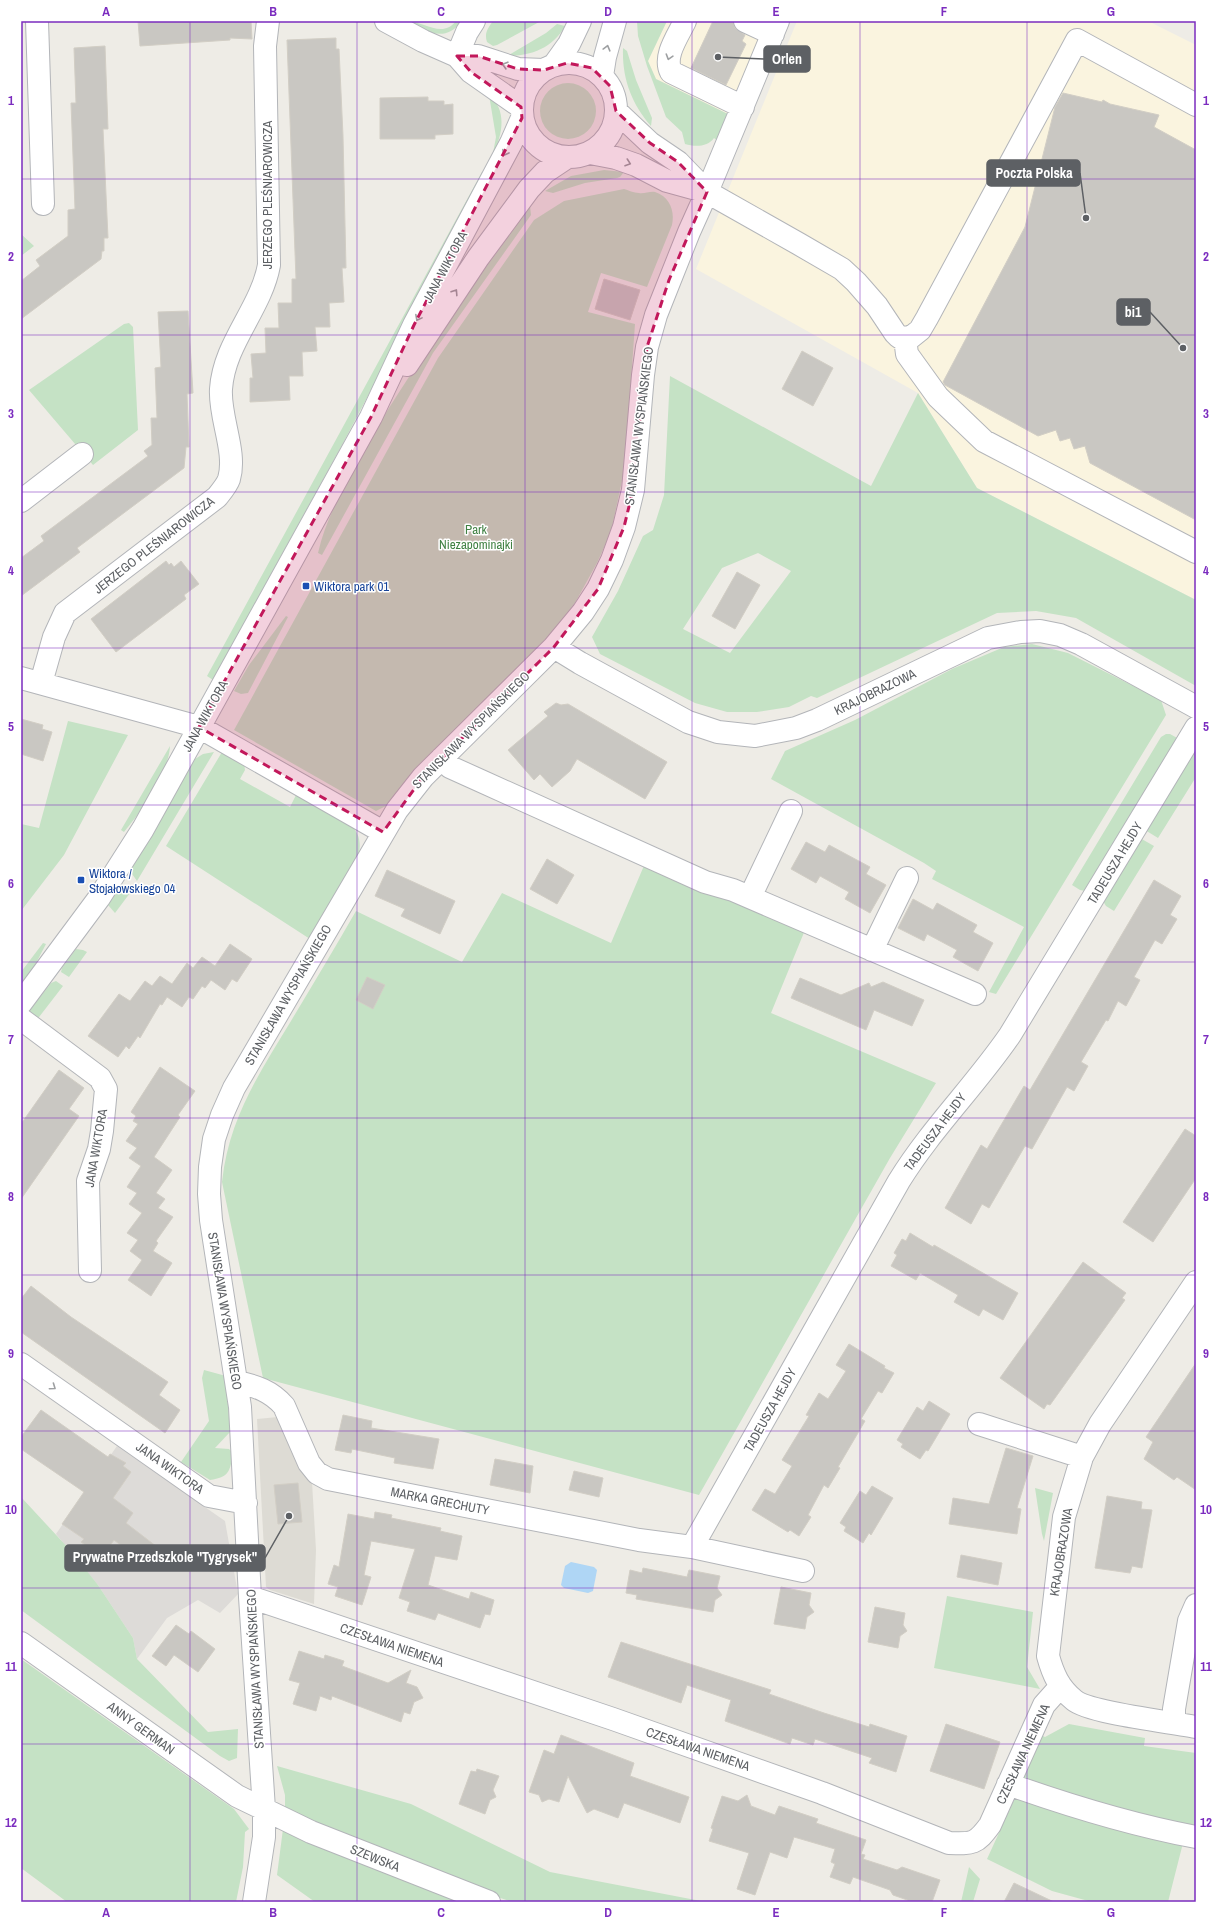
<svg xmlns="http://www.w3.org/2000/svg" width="1217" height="1923" font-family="'Archivo Narrow',sans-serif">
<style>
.commercial{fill:#faf4df}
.industrial{fill:#dddbd8}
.education{fill:#dddbd4}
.green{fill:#c5e2c5;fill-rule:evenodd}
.water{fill:#afd6f5}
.building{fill:#c9c7c2;stroke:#d2cec5}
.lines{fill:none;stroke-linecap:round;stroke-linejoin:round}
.minor-casing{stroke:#b3b5b9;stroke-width:24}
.minor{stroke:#fff;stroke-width:22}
.oneway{stroke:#9ea0a2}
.marked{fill:#c2185b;fill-opacity:0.2;stroke:#c2185b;stroke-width:3;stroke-dasharray:8 5;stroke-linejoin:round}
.grid{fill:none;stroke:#7b2cbf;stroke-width:1;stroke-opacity:0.55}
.transit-dot{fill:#1a4fb4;stroke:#fff;stroke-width:1.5}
.labels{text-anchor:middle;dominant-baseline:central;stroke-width:3;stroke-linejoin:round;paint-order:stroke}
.street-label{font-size:13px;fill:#5d6064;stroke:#fff}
.park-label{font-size:13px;fill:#408143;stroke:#fff}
.transit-label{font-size:13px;fill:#164399;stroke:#fff;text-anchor:start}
.leader{fill:none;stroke:#5d6064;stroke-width:1.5}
.callout-dot{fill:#5d6064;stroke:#fff;stroke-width:1.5}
.callout{fill:#5d6064;stroke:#5d6064;stroke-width:1.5}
.callout-label{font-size:14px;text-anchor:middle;font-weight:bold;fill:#fff}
.neatline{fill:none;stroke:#7b2cbf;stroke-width:1.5}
.grid-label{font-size:13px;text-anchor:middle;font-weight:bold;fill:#7b2cbf}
</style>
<rect width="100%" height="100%" fill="#eeece6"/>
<path class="commercial" d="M667 21H769L730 115 656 79 648 61Z
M797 21H1148L1196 45V600L977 488 918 393 696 269Z"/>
<path class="industrial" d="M117 1446 225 1521 238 1594 220 1613 198 1600 167 1618 137 1659 133 1638 98 1585 56 1534Z"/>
<path class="education" d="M278 1417 312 1482 316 1550 314 1604 270 1590 266 1587 257 1419Z"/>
<path class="green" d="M405 21C425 21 442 39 456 21H462C444 44 427 31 405 21Z
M493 21H541L497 45 493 46 487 42C484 33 488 28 493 21Z
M637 21H667L648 61 656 79 730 115 720 143 714 138C708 147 695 147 685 144L682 132 666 117 647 66 638 36Z
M557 24 565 26C553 48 531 56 507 56L546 33Z
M623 48 627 51 636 80 652 118 651 126C631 103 622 78 623 48Z
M540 111a28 28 0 1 1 56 0a28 28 0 1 1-56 0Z
M489 95C507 109 503 135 493 153L496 137Z
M604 170 624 172 620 177 617 178 585 183 553 193 545 191 571 176Z
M482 172 485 174 342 445 213 680 207 676Z
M624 189C628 190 634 193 639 193 644 194 650 191 655 192 670 197 675 211 672 225L647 287 601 273 588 312 635 324 625 467 611 532 597 563 575 603 551 634 415 770 386 806 376 811 234 730 438 358 534 220 564 201Z
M530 206 531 215 433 353 322 555 318 553C326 518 342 491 359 459 408 370 471 289 530 206Z
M21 234 34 246 21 256Z
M129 323 133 327 138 430 93 465 29 390 124 324Z
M670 376 871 486 918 393 977 488 1196 600V686L1076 618 1036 611 997 613 817 698 811 696 789 707 757 712H727L695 703 600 654 592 637 618 591 643 536 653 530 664 495ZM758 553 791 571 730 653 683 629 722 568Z
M286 616 288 617 248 693 241 694 234 691 249 665Z
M1032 644 1068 653 1161 700 1166 715 996 994 989 992 1024 927 932 879 936 871 924 863 771 779 785 751 855 720 952 669 1004 647Z
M68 721 128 735 64 855 21 911V824L39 828Z
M1166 734H1170L1179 739 1085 891 1080 890 1072 885 1161 737Z
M170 746C169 772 141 812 124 832L121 830Z
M1195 749 1196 777 1158 838 1145 830Z
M214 752 137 881 130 871 195 759 203 754Z
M222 752 244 763 245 770 240 779 290 807 297 793 350 824C359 833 361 841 359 853L310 939 166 846Z
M1140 838 1154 846 1114 911 1106 906 1103 901Z
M646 861 805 930 771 1013 936 1083 890 1158 699 1495 263 1378 222 1182C229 1118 259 1074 291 1021 313 984 335 948 356 911L462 962 502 893 611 943Z
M121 886 133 889 115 913 108 905Z
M43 943 46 944 34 967 21 985V972Z
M76 949 83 950 87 952 69 977 61 972 62 968Z
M56 981 63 986 36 1021 29 1011 51 983Z
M204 1370 226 1376 230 1432 215 1448 229 1449 233 1453C230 1472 229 1477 210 1480L181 1462 209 1421 202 1378Z
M1035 1488 1053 1493 1044 1541 1042 1534Z
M21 1497 71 1551 98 1585 133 1638 137 1659 208 1732 238 1729 237 1758 229 1761 220 1756 21 1610Z
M947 1596 1033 1612 1027 1667 1040 1689 934 1668Z
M21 1659 234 1809 249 1829 245 1832 243 1867 236 1902H67L21 1868Z
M1069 1724 1145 1738 1144 1746 1196 1753V1833L1020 1783 1041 1735 1045 1737Z
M277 1766 411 1804 550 1872 706 1902H512L451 1881 285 1812V1795Z
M1027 1798 1183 1843 1168 1902H1092L1052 1891 987 1859 1014 1800Z
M283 1829 471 1902H315L277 1875Z
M969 1867 980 1879 973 1902H961Z"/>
<path class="water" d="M571 1562 594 1567 597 1570 593 1591 588 1593 564 1588 561 1585 565 1566Z"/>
<path class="building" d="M138 21H251L252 39 230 38V40L140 46Z
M713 21H733L735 28 745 35 742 41 746 44 726 85 691 68Z
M336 38V49H339L343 136 346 268H342L344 302 329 303 330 327H315L317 351 302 352 303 376H289L290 400 250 402V378H253L251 354 266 353 265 328H279L278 303H292V279H296L287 40Z
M105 46 108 129H103L108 238H104V251H102L101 259 21 319V281L40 266 36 260 68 236V210L75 209 71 103H76L74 48Z
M1063 93 1102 102 1103 100 1110 104 1159 115 1154 127 1196 150V520L1090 463 1085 446 1074 449 1070 438 1060 441 1056 430 1038 436 945 385 943 382 1025 227 1055 107Z
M428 97V101H444V105L453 104V134L435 135V139H380V98Z
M604 279 640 290 630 320 595 309Z
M188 311 193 393 187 394 189 447H186L184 468 77 548 80 552 21 596V558L44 541 41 536 148 456 144 451 152 445 151 418H157L155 368 161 367 158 312Z
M802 351 833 368 813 406 782 389Z
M166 561 169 565 171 563 174 567 181 561 199 584 184 595 186 599 116 652 91 619Z
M737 572 760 585 735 629 712 616Z
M556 703 561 705 568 704 667 762 645 799 577 759 570 771 552 787 540 774 534 780 508 750 548 716 544 712Z
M21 719 43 725 42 729 52 732 43 761 21 754Z
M806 842 825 852 829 845 870 867 866 874 886 885 870 913 845 899 849 892 820 876 816 883 791 869Z
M547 859 574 875 557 904 530 889Z
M387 870 455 901 440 934 401 916 405 909 375 896Z
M1154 880 1181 896 1170 915 1177 919 1162 944 1155 940 1134 977 1140 980 1126 1006 1118 1001 1108 1021 1106 1020 1081 1062 1088 1066 1074 1091 1067 1087 1032 1149 1025 1146 989 1208 982 1204 971 1224 945 1208 981 1145 987 1149 1024 1086 1030 1090Z
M913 899 933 910 937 903 977 925 973 932 993 943 978 971 953 957 957 950 927 934 924 941 898 928Z
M230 944 252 959 237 982 232 979 225 990 211 980 205 988 202 986 193 999 189 997 182 1007 167 997 162 1005 160 1004 140 1038 138 1036 129 1049 126 1046 118 1057 88 1036 119 994 130 1001 145 981 152 986 160 976 172 984 187 963 193 968 202 957 215 966Z
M367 977 385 985 373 1009 356 1000Z
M800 978 841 995 869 983 871 987 883 982 924 1000 912 1026 874 1010 866 1030 791 998Z
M160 1067 195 1091 178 1115 180 1117 154 1157 172 1170 156 1193 165 1199 158 1208 173 1217 156 1241 158 1243 153 1251 172 1263 151 1296 128 1280 142 1260 130 1251 138 1240 127 1233 142 1213 129 1204 137 1193 127 1187 141 1166 129 1158 137 1148 126 1141 138 1124 133 1121 136 1116 131 1112Z
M59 1070 84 1088 69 1109 79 1116 21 1199V1124Z
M1185 1129 1196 1136V1178L1153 1242 1123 1222Z
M910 1233 933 1247 934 1245 1018 1293 1003 1320 983 1309 979 1316 954 1302 958 1295 920 1273 916 1280 891 1266 897 1255 894 1253 902 1239 906 1241Z
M1083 1262 1126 1293 1122 1298 1125 1300 1050 1405 1047 1404 1044 1409 1000 1378Z
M31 1286 71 1317 168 1382 159 1395 180 1410 165 1433 21 1332V1299Z
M849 1344 885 1366 884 1368 894 1373 882 1393 878 1391 861 1419 865 1421 838 1467 840 1468 828 1488 824 1485 808 1515 811 1517 799 1536 790 1530 788 1532 752 1510 765 1489 775 1494 792 1466 782 1460 809 1416 806 1415 819 1393 828 1399 846 1371 836 1365Z
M1196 1363V1490L1177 1477 1174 1480 1144 1459 1153 1442 1146 1437Z
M929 1401 950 1414 928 1451 926 1450 920 1459 901 1447 903 1444 897 1440 917 1407 923 1411Z
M41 1410 108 1457 110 1454 126 1463 123 1466 131 1472 113 1498 133 1513 126 1523 161 1550 148 1566 114 1540 102 1557 81 1542 84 1539 62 1524 84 1492 21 1449V1437Z
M343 1415 372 1421 371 1428 439 1439 433 1469 394 1463 395 1458 352 1449 351 1453 335 1450Z
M1006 1448 1033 1456 1017 1508 1021 1509 1017 1534 949 1524 953 1498 989 1504Z
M495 1459 533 1466 530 1493 490 1485Z
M574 1471 603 1478 599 1497 569 1490Z
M298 1483 302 1522 278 1524 274 1485Z
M872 1486 893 1498 871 1535 869 1533 863 1543 844 1531 846 1527 840 1523 860 1491 866 1495Z
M1107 1496 1142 1502 1141 1509 1152 1510 1142 1568 1132 1566 1130 1573 1095 1568Z
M375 1512 392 1515 391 1518 441 1528 440 1531 462 1536 457 1560 435 1556 428 1585 469 1599 471 1592 494 1600 490 1615 485 1614 480 1628 438 1613 435 1620 407 1611 410 1602 399 1598 415 1549 371 1541 364 1575 371 1577 362 1605 335 1596 338 1587 328 1584 334 1565 339 1567 348 1514 374 1519Z
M961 1555 1002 1563 998 1585 957 1577Z
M643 1568 687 1577 689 1570 720 1576 717 1588 722 1595 715 1600 713 1612 636 1599 637 1595 626 1593 630 1570 642 1573Z
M781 1587 811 1593 809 1605 814 1612 807 1617 805 1629 774 1624Z
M875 1607 905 1613 903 1625 907 1631 900 1636 898 1648 868 1642Z
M176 1625 189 1634 191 1631 215 1649 198 1672 174 1655 166 1666 152 1656Z
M621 1642 771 1690 769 1694 824 1713 869 1727 870 1724 907 1736 896 1772 869 1763 872 1758 815 1739 813 1745 792 1738 790 1744 725 1721 731 1700 687 1685 681 1703 608 1677Z
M299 1651 324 1659 325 1655 344 1661 342 1666 388 1683 411 1670 406 1683 417 1687 423 1698 414 1702 410 1714 404 1712 401 1722 332 1696 331 1700 320 1696 316 1711 293 1704 300 1683 289 1680Z
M946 1724 1000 1742 984 1789 930 1771Z
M561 1735 634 1763 630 1776 689 1797 680 1823 624 1803 618 1818 594 1809 587 1813 568 1776 559 1802 549 1799 542 1802 539 1795 529 1792 544 1750 554 1754Z
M477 1769 499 1776 493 1790 496 1797 490 1800 485 1814 459 1804 471 1771 476 1772Z
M747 1795 751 1806 775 1815 779 1806 818 1819 816 1823 866 1840 861 1854 865 1855 863 1859 897 1870 902 1867 940 1880 932 1902H913L893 1895 890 1890 853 1877 850 1884 830 1877 835 1864 831 1862 835 1849 794 1837 787 1858 770 1852 755 1895 737 1889 749 1853 709 1841 713 1829 711 1828 722 1796 738 1801Z
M1014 1883 1054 1902H1004Z"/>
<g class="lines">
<defs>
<path id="minor" d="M37 21 43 204
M386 21 423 41 457 56H478L518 69 544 70
M685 21C678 36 663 56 671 72L743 107
M745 21 773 34
M457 56 471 72 521 107
M457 56 467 32 474 21
M522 110a47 47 0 1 1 94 0a47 47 0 1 1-94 0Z
M554 65 569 44 580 21
M602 76 605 57 615 21
M616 111 650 143 678 162 706 191
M590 153 616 158 636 165 667 181 707 192 799 244 842 269 856 282 877 306 895 333 899 337 910 338 920 330 927 318 1077 40 1196 105
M905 338 907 354 938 397 984 441 1196 552
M407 365 478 258 529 189 545 172 566 158
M21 501 82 454
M554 647 580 663 688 722 718 732 755 736 796 728 817 720 988 638 1021 632 1040 631 1060 635 1081 644 1196 707
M21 678 199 727 383 832
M41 683 54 637 65 613 217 497C221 492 227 485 229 479 237 452 219 417 221 389 224 343 261 309 269 265L265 46 268 21
M442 758 450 767 481 781 705 882 733 890 975 994
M750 897 791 811
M872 950 907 878
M21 1003 99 898 143 829 371 417 414 325 511 143 522 118
M21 1019 100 1078 106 1089 102 1131 99 1149 88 1181 90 1271
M1196 1282 1100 1424 1082 1457 1064 1517 1048 1656C1053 1674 1059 1688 1074 1700 1089 1713 1172 1722 1196 1727
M21 1364 209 1496 246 1503
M237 1382C256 1386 271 1391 284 1406L309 1463 317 1473 328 1479 639 1540 692 1547 803 1571
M979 1424 1082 1457
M692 1547 899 1181C931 1129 975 1086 1010 1035L1196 728
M250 1597 613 1719 822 1793 949 1843C973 1844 976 1844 990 1825L1044 1705 1060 1687
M21 1643 237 1796 311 1832 489 1902
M1174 1723V1709L1189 1621 1196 1605
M1008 1784C1070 1806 1132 1825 1196 1837
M254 1902 264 1837V1809L250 1597 240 1407 211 1220 209 1194 210 1167 214 1139 222 1115 234 1088 397 810 423 777 554 647 583 612 598 589 612 560 624 527 633 490 643 375 647 347 656 315 689 232 707 192 778 21"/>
</defs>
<use href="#minor" class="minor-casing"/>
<use href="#minor" class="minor"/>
</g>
<defs><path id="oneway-chevron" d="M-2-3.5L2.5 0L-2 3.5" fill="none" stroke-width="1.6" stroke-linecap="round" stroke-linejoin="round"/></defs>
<g class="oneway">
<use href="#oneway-chevron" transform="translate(607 48) rotate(-75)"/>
<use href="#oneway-chevron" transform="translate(669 57) rotate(107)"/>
<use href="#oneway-chevron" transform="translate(505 65) rotate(-164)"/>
<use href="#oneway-chevron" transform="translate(505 153) rotate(119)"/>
<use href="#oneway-chevron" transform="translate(628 163) rotate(19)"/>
<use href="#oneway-chevron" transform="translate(455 292) rotate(-57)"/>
<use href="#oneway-chevron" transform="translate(418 318) rotate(118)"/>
<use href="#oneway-chevron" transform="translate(53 1387) rotate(35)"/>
</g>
<path class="marked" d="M457 56H478L518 69 544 70 567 63 592 68 610 86 616 111 650 143 678 162 707 192 669 280 647 347 633 490 624 527 598 589 554 647 423 777 383 832 199 727 371 417 414 325 522 118 521 107 471 72Z"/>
<path class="grid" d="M190 21V1902M357 21V1902M525 21V1902M692 21V1902M860 21V1902M1027 21V1902M21 179H1196M21 335H1196M21 492H1196M21 648H1196M21 805H1196M21 962H1196M21 1118H1196M21 1275H1196M21 1431H1196M21 1588H1196M21 1744H1196"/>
<g class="transit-dot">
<rect x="302" y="582" width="8" height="8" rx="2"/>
<rect x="77" y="876" width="8" height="8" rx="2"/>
</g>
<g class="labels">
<g class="street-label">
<text transform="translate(267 195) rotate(-90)">JERZEGO PLEŚNIAROWICZA</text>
<text transform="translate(445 267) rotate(-62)">JANA WIKTORA</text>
<text transform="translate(639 426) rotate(-83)">STANISŁAWA WYSPIAŃSKIEGO</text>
<text transform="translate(154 545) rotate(-38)">JERZEGO PLEŚNIAROWICZA</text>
<text transform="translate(875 692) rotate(-26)">KRAJOBRAZOWA</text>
<text transform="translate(205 716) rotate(-61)">JANA WIKTORA</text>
<text transform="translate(471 730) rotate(-45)">STANISŁAWA WYSPIAŃSKIEGO</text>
<text transform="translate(1115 863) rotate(-59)">TADEUSZA HEJDY</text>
<text transform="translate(288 995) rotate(-60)">STANISŁAWA WYSPIAŃSKIEGO</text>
<text transform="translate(935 1132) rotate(-53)">TADEUSZA HEJDY</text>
<text transform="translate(96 1148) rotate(-80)">JANA WIKTORA</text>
<text transform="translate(225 1311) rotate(81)">STANISŁAWA WYSPIAŃSKIEGO</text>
<text transform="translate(770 1410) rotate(-61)">TADEUSZA HEJDY</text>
<text transform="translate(170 1468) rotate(35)">JANA WIKTORA</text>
<text transform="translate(440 1501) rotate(11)">MARKA GRECHUTY</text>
<text transform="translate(1061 1552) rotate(-81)">KRAJOBRAZOWA</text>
<text transform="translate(392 1645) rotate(19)">CZESŁAWA NIEMENA</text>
<text transform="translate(255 1669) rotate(-93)">STANISŁAWA WYSPIAŃSKIEGO</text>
<text transform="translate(141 1728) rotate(36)">ANNY GERMAN</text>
<text transform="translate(698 1749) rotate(19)">CZESŁAWA NIEMENA</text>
<text transform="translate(1023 1754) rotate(-65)">CZESŁAWA NIEMENA</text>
<text transform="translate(375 1858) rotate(22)">SZEWSKA</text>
</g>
<g class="park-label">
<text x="476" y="529">Park<tspan x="476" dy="15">Niezapominajki</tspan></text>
</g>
<g class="transit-label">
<text x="314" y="586">Wiktora park 01</text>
<text x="89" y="873">Wiktora /<tspan x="89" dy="15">Stojałowskiego 04</tspan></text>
</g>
</g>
<path class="leader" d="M718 57L764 59M1086 218L1080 173M1183 348L1150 312M289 1516L265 1558"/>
<g class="callout-dot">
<circle cx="718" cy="57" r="4"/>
<circle cx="1086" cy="218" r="4"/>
<circle cx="1183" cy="348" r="4"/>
<circle cx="289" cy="1516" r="4"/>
</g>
<g class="callout">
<rect x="764" y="46" width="46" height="26" rx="4"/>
<rect x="987" y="160" width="93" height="26" rx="4"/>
<rect x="1117" y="299" width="33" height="26" rx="4"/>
<rect x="65" y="1545" width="200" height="26" rx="4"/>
</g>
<g class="callout-label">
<text x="787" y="64">Orlen</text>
<text x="1034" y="178">Poczta Polska</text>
<text x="1133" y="317">bi1</text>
<text x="165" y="1562">Prywatne Przedszkole "Tygrysek"</text>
</g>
<rect width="1217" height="1923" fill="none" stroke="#ffffff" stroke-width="44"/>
<rect x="22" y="22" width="1173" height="1879" class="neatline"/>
<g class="grid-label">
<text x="106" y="16">A</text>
<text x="273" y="16">B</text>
<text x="441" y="16">C</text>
<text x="608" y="16">D</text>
<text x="776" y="16">E</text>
<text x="944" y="16">F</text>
<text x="1111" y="16">G</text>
<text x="11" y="105">1</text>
<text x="1206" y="105">1</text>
<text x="11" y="261">2</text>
<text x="1206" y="261">2</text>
<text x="11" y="418">3</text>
<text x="1206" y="418">3</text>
<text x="11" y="575">4</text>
<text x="1206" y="575">4</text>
<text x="11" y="731">5</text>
<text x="1206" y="731">5</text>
<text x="11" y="888">6</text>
<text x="1206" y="888">6</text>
<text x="11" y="1044">7</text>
<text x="1206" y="1044">7</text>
<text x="11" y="1201">8</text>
<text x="1206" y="1201">8</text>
<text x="11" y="1358">9</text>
<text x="1206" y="1358">9</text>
<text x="11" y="1514">10</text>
<text x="1206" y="1514">10</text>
<text x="11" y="1671">11</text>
<text x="1206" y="1671">11</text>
<text x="11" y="1827">12</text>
<text x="1206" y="1827">12</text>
<text x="106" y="1917">A</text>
<text x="273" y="1917">B</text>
<text x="441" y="1917">C</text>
<text x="608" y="1917">D</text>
<text x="776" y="1917">E</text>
<text x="944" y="1917">F</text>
<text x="1111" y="1917">G</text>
</g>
</svg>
